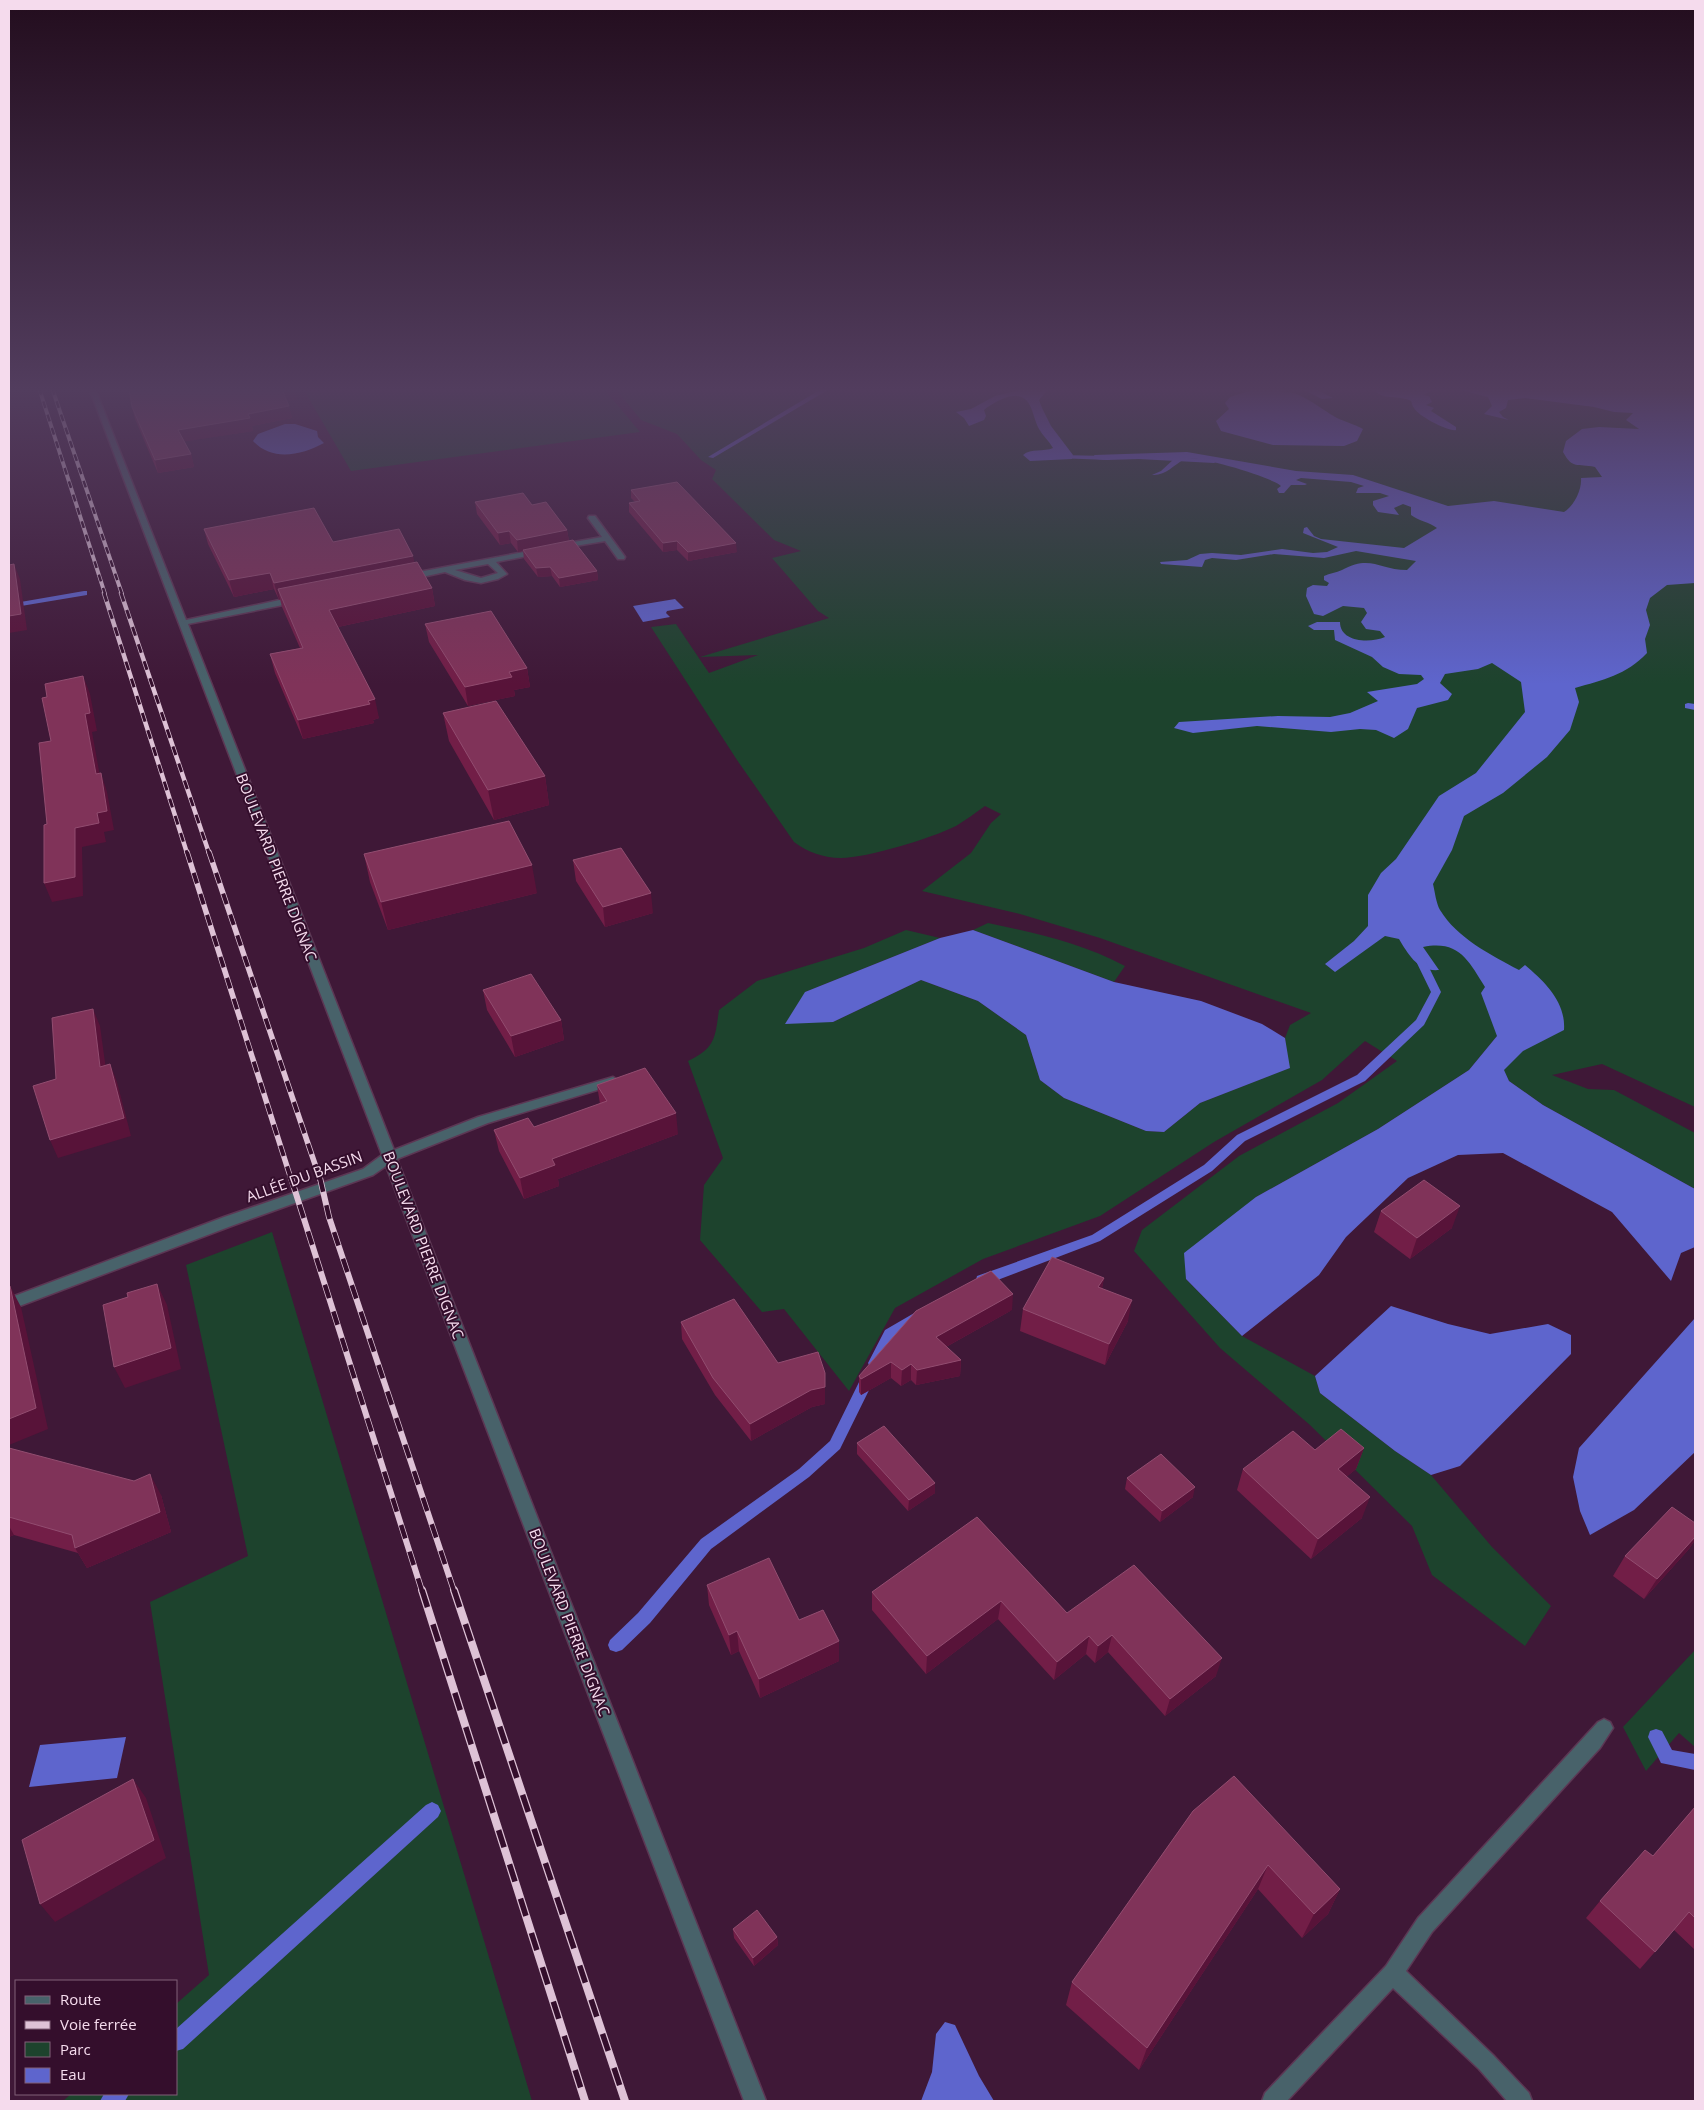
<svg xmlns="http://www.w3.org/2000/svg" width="1704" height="2110" font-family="'Open Sans',sans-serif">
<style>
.green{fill:#1d432d}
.water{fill:#5e65cd}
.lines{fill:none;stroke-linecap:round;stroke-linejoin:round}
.stream{fill:#5e65cd;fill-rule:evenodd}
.street-casing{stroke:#5c3754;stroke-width:3}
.street{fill:#48626a;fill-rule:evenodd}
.rail-far4-casing{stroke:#dec2d6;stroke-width:4}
.rail-far3-casing{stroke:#dec2d6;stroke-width:4.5}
.rail-far2-casing{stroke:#dec2d6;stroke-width:5.5}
.rail-far1-casing{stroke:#dec2d6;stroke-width:6}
.rail-casing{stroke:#dec2d6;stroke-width:8}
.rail-far4{stroke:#340e2c;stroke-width:2.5;stroke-dasharray:7;stroke-linecap:butt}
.rail-far3{stroke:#340e2c;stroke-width:3;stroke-dasharray:9;stroke-linecap:butt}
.rail-far2{stroke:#340e2c;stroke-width:4;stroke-dasharray:11;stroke-linecap:butt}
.rail-far1{stroke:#340e2c;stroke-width:4.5;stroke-dasharray:14;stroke-linecap:butt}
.rail{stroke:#340e2c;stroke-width:5.5;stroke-dasharray:18;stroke-linecap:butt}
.wall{fill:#721e47}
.shaded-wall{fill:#581339}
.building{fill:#803359;stroke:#924d70}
.labels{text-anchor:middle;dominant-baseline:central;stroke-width:4;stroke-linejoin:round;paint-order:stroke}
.street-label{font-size:15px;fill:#f5dbed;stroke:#340e2c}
</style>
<rect width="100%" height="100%" fill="#3f1837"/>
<path class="green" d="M325 388H603L640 432 351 471 305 392 326 390Z
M615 388H1695V1107L1602 1064 1552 1075 1588 1089 1614 1090 1695 1133V1189L1543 1105 1509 1081 1504 1071 1497 1036 1469 1070 1378 1129 1256 1197 1186 1279 1242 1336 1315 1376 1320 1393 1395 1451 1431 1475 1492 1547 1551 1606 1525 1646 1432 1575 1412 1526 1310 1425 1220 1348 1134 1251 1142 1230 1239 1156 1338 1103 1397 1061 1365 1041 1322 1080 1214 1142 1100 1216 983 1259 895 1308 849 1391 784 1309 762 1312 700 1240 704 1185 723 1158 688 1061C716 1048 715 1037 719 1010L757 981 864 948 906 930 940 938 805 992 833 1022 921 980 978 1001 1026 1035 1040 1080 1064 1098 1146 1131 1164 1132 1200 1103 1289 1068 1285 1038 1290 1025 1311 1013 1100 938 1020 914 922 891 971 853 991 823 1001 814 985 806C975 813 966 820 956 826 932 838 867 858 841 858 824 858 807 852 794 842L737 760 651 627 676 624 709 673 758 655 700 657 829 618 818 611 772 558 801 551 774 540 712 479 716 470 701 460 677 434 641 420Z
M988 923C1036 933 1082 943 1125 966L1114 982 973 930Z
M272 1232 532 2101H63L71 2094H176V2004L209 1975 150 1602 248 1556 186 1265Z
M1695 1650V1747L1679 1733 1646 1771 1623 1727Z"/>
<path class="water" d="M1028 388H1041L1037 398 1051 426 1073 455 1072 459 1030 461 1023 455C1031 448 1044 452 1053 448 1049 441 1043 436 1039 429 1034 420 1033 408 1027 401 1016 388 993 403 984 410L986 416 984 420 969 426 964 418 956 412 971 409 995 396Z
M1259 388H1313L1333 398 1322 399 1304 390 1291 388 1281 392C1285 393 1289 392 1293 393 1304 395 1326 412 1337 418 1346 422 1354 424 1363 429L1357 441 1344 446 1273 445 1221 431 1216 421 1229 409 1225 403 1230 397Z
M1372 388H1438L1423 395 1429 396 1432 402 1426 405 1434 408 1431 411 1456 427V430C1449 432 1418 416 1414 408 1412 406 1412 403 1411 401 1398 394 1383 402 1372 388Z
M1453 388H1695V583L1667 585 1650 598 1646 610 1650 625 1645 639 1647 653C1626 675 1603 680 1575 688L1579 702 1570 730 1547 757 1503 793 1464 816 1452 850 1433 884C1435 892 1436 903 1440 910 1457 938 1491 955 1519 970L1525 965C1545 982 1566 1002 1564 1030L1523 1051 1504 1070 1509 1081 1543 1105 1695 1189V1247L1681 1253 1671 1281 1612 1212 1503 1153 1458 1155 1408 1178 1346 1237 1319 1275 1242 1336 1186 1279 1184 1253 1256 1197 1378 1129 1469 1070 1497 1036 1481 993 1485 987C1468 960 1459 940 1423 947L1439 970C1418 972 1408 954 1399 939L1385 936 1335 972 1325 964 1354 941 1368 926V895L1381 873 1396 859 1439 796 1476 773 1525 712 1521 682 1492 663 1478 669 1445 674 1440 683 1452 694 1448 700 1417 708 1408 729 1394 738 1376 730 1360 729 1331 732 1257 726 1193 733 1174 728 1179 722 1278 716 1330 717 1350 713 1378 701 1367 692 1417 684 1424 679 1421 675 1399 674 1383 667 1372 657 1335 640 1334 630H1314L1308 626 1317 622H1340C1340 643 1371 643 1385 637L1380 631 1366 629 1361 622 1367 613 1364 608 1343 606 1323 616 1314 614 1306 596 1307 588 1313 585 1327 586 1329 583 1324 580V576C1330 573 1336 573 1342 570 1371 554 1379 570 1407 570L1416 561 1356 551 1324 558 1274 554 1236 560 1212 558 1205 560 1202 567 1161 564 1160 562 1187 560 1200 554 1212 553 1241 555 1282 549 1313 553 1327 552 1338 547 1303 533 1304 528 1307 527 1314 536 1321 539 1404 548 1437 528C1429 522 1419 521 1411 515V507L1403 504 1394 508 1399 515 1378 512 1373 505V501L1389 496 1380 493H1356L1358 488 1364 486 1351 482 1301 478 1296 480 1307 484 1305 485H1291L1284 493H1279L1277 489 1281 486C1274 478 1195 454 1185 459 1173 465 1166 476 1152 475L1161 471 1175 458 1106 460 1096 459 1094 455 1187 452 1296 471 1353 475 1448 506 1494 501 1564 512C1574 506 1582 490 1581 478L1602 477 1595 467C1577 463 1573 470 1563 452L1566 441 1582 429 1599 427 1639 429 1626 420 1633 413 1614 412 1594 407 1525 398 1508 400 1506 408 1499 412 1503 417 1509 420 1484 414 1492 406 1488 397Z
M285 424H295L317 431 318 437 324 443C302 455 272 462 253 441L258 434Z
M675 599 684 608 667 611 666 613 670 617 643 622 633 606Z
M973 930 1114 982 1201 1001 1262 1024 1285 1038 1290 1068 1200 1103 1164 1132 1146 1131 1064 1098 1040 1080 1026 1035 978 1001 921 980 833 1022 785 1024 805 992 940 938Z
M1391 1306 1448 1324 1490 1334 1548 1324 1571 1335V1354L1460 1466 1431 1475 1395 1451 1320 1393 1315 1376Z
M1695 1318V1452L1634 1510 1590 1535 1580 1511 1573 1477 1579 1448Z
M126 1737 117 1778 29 1787 40 1745Z
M945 2022 955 2025 979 2076 994 2101H921L932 2072 936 2034Z"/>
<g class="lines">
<path class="stream" d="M823 388H831L713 458 708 457Z
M1043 388H1049L1039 400 1043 411 1040 413 1037 411 1033 400Z
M1058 455 1109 456 1112 458 1109 460 1056 458 1055 457Z
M1140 456 1214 459 1217 461 1214 463 1138 459 1137 458Z
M84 591H87V595L9 608V604Z
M1688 703 1695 704V710L1685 708V704Z
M1417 950 1422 953 1441 992 1424 1025 1365 1081 1245 1141 1212 1171 1100 1241 987 1284 982 1285 977 1284 976 1280 977 1276 1092 1235 1204 1165 1237 1135 1357 1075 1416 1020 1431 992 1412 953Z
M916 1312 921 1313 923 1317 921 1321 895 1338 880 1367 875 1369 870 1367 868 1363 885 1330Z
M867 1374 872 1376 874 1380 840 1449 809 1477 711 1549 650 1623 622 1650 616 1652 610 1650 608 1645 610 1640 638 1613 701 1539 799 1469 830 1441 862 1376Z
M1656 1729 1662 1731 1672 1750 1695 1754V1770L1661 1763 1648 1737 1650 1731Z
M432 1802 438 1805 441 1811 438 1817 183 2049 176 2051V2029L426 1805Z
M104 2094H129L125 2101H100Z"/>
<defs>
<path id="street" d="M89 388H95L186 620 298 596 302 599 298 602 188 624 394 1150 478 1117 613 1077 619 1081 617 1084 488 1123 397 1159 766 2101H744L386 1166 373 1175 234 1225 9 1310V1298L224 1217 363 1169 382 1155Z
M589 516H595L625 557 624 559H618L605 541 557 549V545L602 537 588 518Z
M540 549H543V553L496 562 507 574 498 579 481 583 465 580 445 572 408 580 404 577 408 574ZM488 564 498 573 481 578 455 570Z
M1604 1719 1610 1722 1613 1728 1600 1748 1432 1932 1406 1971 1493 2055 1529 2093 1532 2101H1507L1479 2069 1393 1988 1287 2101H1262L1265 2093 1386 1966 1418 1918 1598 1722Z"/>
</defs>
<use href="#street" class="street-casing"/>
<use href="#street" class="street"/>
<defs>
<path id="rail-far4" d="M39 388 105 594
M52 388 122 594"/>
<path id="rail-far3" d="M104 593 187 853
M121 593 209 853"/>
<path id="rail-far2" d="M187 852 291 1179
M209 852 320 1179"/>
<path id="rail-far1" d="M291 1178 422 1591
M320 1178 329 1217 454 1591"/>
<path id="rail" d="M422 1590 585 2101
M454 1590 625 2101"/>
</defs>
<use href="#rail-far4" class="rail-far4-casing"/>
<use href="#rail-far3" class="rail-far3-casing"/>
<use href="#rail-far2" class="rail-far2-casing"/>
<use href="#rail-far1" class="rail-far1-casing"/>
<use href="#rail" class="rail-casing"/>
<use href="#rail-far4" class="rail-far4"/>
<use href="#rail-far3" class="rail-far3"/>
<use href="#rail-far2" class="rail-far2"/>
<use href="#rail-far1" class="rail-far1"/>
<use href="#rail" class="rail"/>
</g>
<path class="wall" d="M134 388H294L297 399 287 401 292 418 252 426 253 431 184 441 191 454 194 467 158 473 135 419 132 407Z
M631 490 737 552 688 561 677 550 663 552 629 512V503L635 502 631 498Z
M475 502 532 505 567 530 569 541 597 571 598 580 560 587 552 576 538 577 524 559 523 551 518 552 511 543 500 545 477 514Z
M204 529 333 542 415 563 432 588 435 606 338 627 379 718 373 720 374 723 303 739 275 673 270 654 300 648 282 607 280 599 279 600 274 589 234 597 208 544Z
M425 624 527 668 530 687 514 690 515 696 468 706 429 642Z
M443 713 545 776 549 805 494 820 449 741Z
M364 854 537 893 388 930 370 882Z
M573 860 653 913 605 927 576 881Z
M483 990 561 1020 564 1040 515 1057 487 1010Z
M597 1085 678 1134 558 1179 559 1186 524 1199 499 1151 494 1130 534 1127 600 1104Z
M1381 1211 1452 1228 1410 1259 1374 1232Z
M1104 1278 1102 1288 1128 1321 1105 1365 1020 1331 1023 1309Z
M1012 1310 946 1347 961 1360 960 1376 916 1385 911 1380 901 1386 891 1378 861 1395 859 1392V1376Z
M681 1322 778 1363 825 1404 812 1407 751 1441 715 1395 682 1339Z
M857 1443 935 1483V1493L908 1511 857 1454Z
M9 1448 161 1495 171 1532 87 1568 78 1553 14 1535 9 1537Z
M1364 1448 1356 1469 1346 1477 1362 1518 1311 1559 1237 1490 1243 1469 1315 1450Z
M1127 1478 1193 1497 1160 1522 1125 1489Z
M977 1517 1067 1613 1216 1676 1165 1716 1108 1652 1095 1663 1086 1654 1054 1680 998 1619 926 1674 872 1610V1592Z
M1695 1523V1540L1689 1549 1644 1599 1613 1576 1625 1556Z
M707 1585 799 1620 839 1661 760 1698 739 1651 731 1655 709 1605Z
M1695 1807V1950L1674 1930 1640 1969 1586 1918 1600 1901 1653 1856Z
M1193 1811 1340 1889 1328 1914 1302 1938 1258 1889 1139 2070 1066 2005 1072 1982Z
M733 1929 777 1937 778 1945 754 1966 734 1938Z"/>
<path class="shaded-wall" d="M289 388H294L297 399 285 401 282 389Z
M289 406 292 418 252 426 253 431 182 442 178 430Z
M191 454 194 467 158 473 155 460Z
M567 530 569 542 518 552 517 540Z
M509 531 511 543 500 545 498 533Z
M677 541V550L663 552V543Z
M736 543 737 552 688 561V552Z
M413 556 417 572 278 589 280 599 279 600 274 583Z
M14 564 20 579 27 630 9 633V616Z
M550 567 552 576 538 577 536 568Z
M597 571 598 580 560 587 559 578Z
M270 573 274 589 234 597 229 580Z
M432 588 435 606 333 628 329 610Z
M527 668 530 687 514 690 515 696 468 706 465 687 509 672Z
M83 676 90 694 97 731 92 732 103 793 96 774 85 714Z
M375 699 379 718 373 720 374 723 303 739 298 720Z
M101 773 107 792 114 830 104 832 106 842 82 847 83 896 52 902 44 883 75 828 97 813Z
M545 776 549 805 494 820 488 790Z
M532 865 537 893 388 930 381 902Z
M651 893 653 913 605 927 603 907Z
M93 1009 100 1026 108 1084 100 1067Z
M561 1020 564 1040 515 1057 511 1036Z
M110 1064 117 1082 131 1136 58 1158 50 1140Z
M676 1113 678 1134 558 1179 559 1186 524 1199 520 1178 552 1159Z
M1460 1206 1452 1228 1410 1259 1417 1238Z
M1104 1278 1100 1299 1098 1287Z
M157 1284 167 1305 181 1369 125 1388 114 1367Z
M10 1286 21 1307 48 1429 9 1445Z
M1013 1294 1012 1310 935 1353 936 1337Z
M1132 1300 1128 1321 1105 1365 1109 1344Z
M961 1360 960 1376 916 1385 917 1370Z
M891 1362V1378L861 1395V1379Z
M911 1364V1380L901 1386 902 1370Z
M825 1373V1404L812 1407 751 1441 750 1424Z
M1364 1448 1356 1469 1330 1490 1338 1469Z
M150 1474 161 1495 171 1532 87 1568 75 1548Z
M935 1483V1493L908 1511 909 1500Z
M1195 1487 1193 1497 1160 1522 1162 1511Z
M1370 1497 1362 1518 1311 1559 1318 1539Z
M9 1526 14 1535 9 1537Z
M1695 1537V1540L1689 1549 1644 1599 1657 1579Z
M1001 1601 998 1619 926 1674 927 1656Z
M737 1631 739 1651 731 1655 729 1635Z
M1112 1635 1108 1652 1095 1663 1098 1646Z
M1089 1636 1086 1654 1054 1680 1057 1662Z
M839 1641V1661L760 1698 759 1679Z
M1222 1658 1216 1676 1165 1716 1170 1699Z
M133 1779 146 1798 166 1858 55 1922 40 1904Z
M1268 1865 1258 1889 1139 2070 1147 2048Z
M1340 1889 1328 1914 1302 1938 1314 1914Z
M777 1937 778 1945 754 1966 753 1958Z"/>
<path class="building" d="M134 388H289L282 389 289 406 248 414 250 418 178 430 191 454 155 460 132 407 129 389Z
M677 482 736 543 688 552 677 541 663 543 629 503 640 501 631 490Z
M523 493 532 505 546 502 567 530 517 540 509 531 498 533 475 502Z
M314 508 333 542 399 529 413 556 274 583 270 573 229 580 204 529Z
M573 540 597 571 559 578 550 567 536 568 523 550Z
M417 562 432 588 329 610 375 699 368 701 370 704 298 720 270 654 303 648 278 589Z
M14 564 21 614 9 616V565Z
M491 611 527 668 509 672 512 677 465 687 425 624Z
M83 676 90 713 85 714 96 774 101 773 107 811 97 813 99 823 75 828V877L44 883V825L47 824 39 743 51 741 42 698 47 697 45 684Z
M496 701 545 776 488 790 443 713Z
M509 821 532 865 381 902 364 854Z
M621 848 651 893 603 907 573 860Z
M531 974 561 1020 511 1036 483 990Z
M93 1009 100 1067 110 1064 124 1118 50 1140 33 1086 56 1079 52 1018Z
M645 1068 676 1113 552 1159 555 1165 520 1178 494 1130 528 1118 534 1127 607 1101 597 1085Z
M1424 1180 1460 1206 1417 1238 1381 1211Z
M1052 1257 1104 1278 1098 1287 1132 1300 1109 1344 1023 1309Z
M991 1271 1013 1294 936 1337 961 1360 917 1370 911 1364 902 1370 891 1362 861 1379 859 1376 916 1311Z
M157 1284 171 1348 114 1367 103 1305 128 1297 127 1293Z
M9 1286H10L36 1408 9 1419Z
M734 1299 778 1363 818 1352 825 1373V1387L811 1390 750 1424 713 1378 681 1322Z
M884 1426 935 1483 909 1500 857 1443Z
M1341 1429 1364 1448 1338 1469 1370 1497 1318 1539 1243 1469 1293 1431 1315 1450Z
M9 1448 134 1481 150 1474 160 1512 75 1548 72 1535 9 1517Z
M1161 1454 1195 1487 1162 1511 1127 1478Z
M1672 1507 1695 1523V1537L1657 1579 1625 1556Z
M977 1517 1067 1613 1134 1565 1222 1658 1170 1699 1112 1635 1098 1646 1089 1636 1057 1662 1001 1601 927 1656 872 1592Z
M769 1558 799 1620 823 1610 839 1641 759 1679 737 1631 729 1635 707 1585Z
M1234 1776 1340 1889 1314 1914 1268 1865 1147 2048 1072 1982 1193 1811Z
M133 1779 154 1840 40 1904 22 1840Z
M1695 1807V1918L1689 1912 1655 1952 1600 1901 1645 1850 1653 1856Z
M757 1910 777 1937 753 1958 733 1929Z"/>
<linearGradient id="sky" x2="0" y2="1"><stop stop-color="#230d1e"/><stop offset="0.57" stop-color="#523d5e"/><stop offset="1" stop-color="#523d5e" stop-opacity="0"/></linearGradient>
<rect width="1704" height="684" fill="url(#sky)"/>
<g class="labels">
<g class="street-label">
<text transform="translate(277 867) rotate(69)">BOULEVARD PIERRE DIGNAC</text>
<text transform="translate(304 1176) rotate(-20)">ALLÉE DU BASSIN</text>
<text transform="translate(424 1245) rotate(69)">BOULEVARD PIERRE DIGNAC</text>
<text transform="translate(570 1622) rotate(69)">BOULEVARD PIERRE DIGNAC</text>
</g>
</g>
<rect width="1704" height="2110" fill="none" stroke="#f5dbed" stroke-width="20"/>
<rect x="15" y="1980" width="162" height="115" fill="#340e2c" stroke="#816079"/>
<rect x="25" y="1996" width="25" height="8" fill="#48626a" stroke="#816079"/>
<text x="60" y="2005" font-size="15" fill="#f5dbed">Route</text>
<rect x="25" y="2021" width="25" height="8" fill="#dec2d6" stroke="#816079"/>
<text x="60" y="2030" font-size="15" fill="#f5dbed">Voie ferrée</text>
<rect x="25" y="2042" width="25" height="15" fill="#1d432d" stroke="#816079"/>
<text x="60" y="2055" font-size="15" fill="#f5dbed">Parc</text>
<rect x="25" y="2068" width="25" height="15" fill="#5e65cd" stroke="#816079"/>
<text x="60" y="2080" font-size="15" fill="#f5dbed">Eau</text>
</svg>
